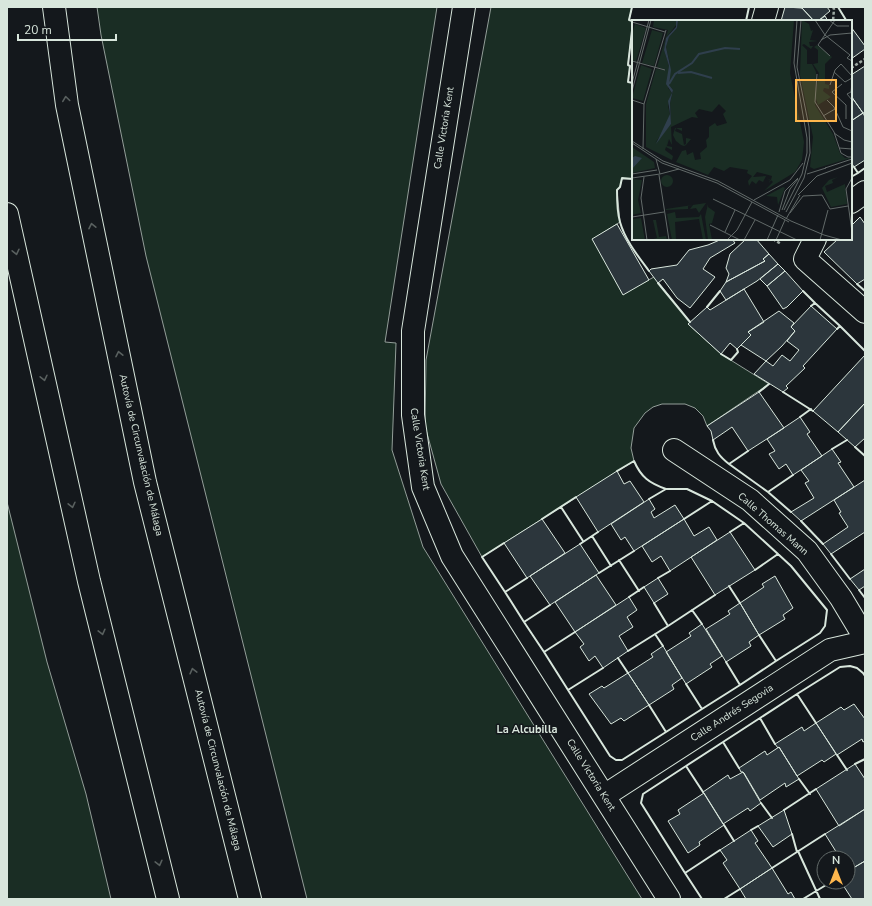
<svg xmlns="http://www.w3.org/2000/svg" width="872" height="906" font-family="'Nunito Sans',sans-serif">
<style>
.green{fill:#1a2d24;stroke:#939e99}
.building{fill:#2c363c;stroke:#d8e6dc}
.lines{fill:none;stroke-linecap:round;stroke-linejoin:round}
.minor-casing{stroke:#d8e6dc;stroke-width:24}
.motorway-casing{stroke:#d8e6dc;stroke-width:24}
.path{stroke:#9da8a2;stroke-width:2.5;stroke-dasharray:3 2;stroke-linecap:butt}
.minor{stroke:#14181c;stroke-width:22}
.motorway{stroke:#14181c;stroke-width:22}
.wall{stroke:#d8e6dc;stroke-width:2}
.oneway{stroke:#59605f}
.labels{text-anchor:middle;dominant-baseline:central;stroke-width:3;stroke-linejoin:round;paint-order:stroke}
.street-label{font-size:10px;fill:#d8e6dc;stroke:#14181c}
.neighbourhood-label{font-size:11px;font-weight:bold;fill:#d8e6dc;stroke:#14181c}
.inset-river{fill:none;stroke:#2f3f4d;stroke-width:2}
.inset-road{fill:none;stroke:#626a69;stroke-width:1}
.view{fill:#ffb74d;fill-opacity:0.15;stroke:#ffb74d;stroke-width:2}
.inset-edge{fill:none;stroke:#d8e6dc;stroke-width:2}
</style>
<rect width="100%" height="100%" fill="#14181c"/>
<path class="green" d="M97 7H437L385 342 396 343 392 450 423 547 642 899H307L146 256 101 35Z
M491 7H632L629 20 633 22 628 64 630 66 628 82 633 83V179H622L620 187 617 190 620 222 593 239 623 294 654 277 690 322 688 324 721 354 769 384 707 426 703 416 695 408 685 404H662L653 407 645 413 634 428 631 448 634 461 482 557 441 484 425 426 426 360Z
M7 502 47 662 86 794 111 899H7Z"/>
<path class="building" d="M785 7 802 8 814 21H781Z
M799 7H827L830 11 818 21H814L802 8Z
M825 16 828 21H818Z
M851 27 865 46V49L851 59Z
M865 66V112L863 113 851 96V75Z
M851 96 863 113 851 121Z
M863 113 865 117V160L854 167 851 162V121Z
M860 217 865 224V279L857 284 824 252 838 239H851V226Z
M617 224 649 280 623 295 592 239Z
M722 239H732L735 243 710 258 703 269 715 277 690 308 677 298 663 279 658 283 649 271 651 269 677 265 689 250 708 245Z
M746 239H756L769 254 763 259 765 261 726 282 729 274 726 268 730 254Z
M769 254 778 264 757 281 726 300 720 291 726 282 765 261 763 259Z
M778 264 785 271 767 286 760 279Z
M785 271 803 291 787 307 783 309 767 286Z
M744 289 764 322 748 332 751 335 737 349 730 343 721 354 688 324 707 307 710 310Z
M811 306 837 329 803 366 805 368 786 386 788 388 783 392 754 374 766 361 773 366 782 355 790 361 799 350 787 341 795 331 791 327Z
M779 311 794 323 791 327 795 331 782 346 766 361 741 345 751 335 748 332Z
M865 355V403L838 432 813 411Z
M759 392 784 428 748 451 732 427 713 440 711 431 707 426Z
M865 403V438L855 447 838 432Z
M800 417 810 432 807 434 822 456 793 475 786 464 779 469 769 454 775 451 767 439Z
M832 449 841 462 838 463 854 487 801 521 791 512 814 498 805 483 809 481 801 470Z
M617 471 624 484 630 481 644 502 598 532 576 497Z
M865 480V532L831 554 823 544 848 527 839 513 841 512 834 500Z
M649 499 655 509 651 512 654 518 675 505 684 519 634 551 625 537 621 540 611 524Z
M542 519 565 553 527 578 504 543Z
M684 519 694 536 709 527 717 540 670 571 661 556 652 562 642 546Z
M730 532 755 570 715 595 691 557Z
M580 544 599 573 550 605 530 576Z
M865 569V586L859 590 850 579Z
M596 575 616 605 575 632 555 602Z
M775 576 793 608 783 615 785 619 759 635 740 603 764 587 762 584Z
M658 578 668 594 654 603 644 587Z
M629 597 637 610 627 617 633 627 619 636 628 651 603 668 595 656 589 661 580 647 584 644 575 632Z
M740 603 759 635 749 642 751 646 726 662 706 629 730 614 728 611Z
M702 624 722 656 710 664 712 667 686 684 666 652 691 636 689 633Z
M663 646 682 678 672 685 674 689 649 705 628 673 653 657 651 654Z
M628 673 649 705 624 721 621 718 611 724 589 694 602 686 604 688Z
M854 704 865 719V741L863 742 862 739 837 755 816 723 841 707 844 710Z
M816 723 836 754 824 762 822 760 797 776 779 747 778 748 775 744 802 727 804 731Z
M779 747 799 779 786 787 785 783 760 800 744 773 743 772H741L739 768 765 751 767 755Z
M855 764 865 779V809L839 826 816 789Z
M743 772 761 803 750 811 748 808 723 824 703 792 728 775 730 779Z
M704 793 724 825 699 842 700 845 688 853 668 821 680 814 678 810Z
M865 809V861L848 871V858H840L825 834Z
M784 810 792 834 773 847 758 826Z
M751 830 758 841 755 843 772 868 740 889 723 863 727 860 720 850Z
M865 861V899H852L841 882H848V871Z
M772 868 788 894 791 892 795 899H746L740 889Z"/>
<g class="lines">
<defs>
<path id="minor" d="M464 7 413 331V415L423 487 452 556 669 899
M763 21 767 7
M851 202 865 192
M815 239 805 259 865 312
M674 450 750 500 807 551 841 598 865 638
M604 796 830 650 865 642"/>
<path id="motorway" d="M54 7 67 105 145 482 250 899
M7 214 89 581 168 899"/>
</defs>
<use href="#minor" class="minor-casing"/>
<use href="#motorway" class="motorway-casing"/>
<path class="path" d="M833 7 834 9 833 21
M851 68 865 59
M773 239 781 244"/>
<use href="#minor" class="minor"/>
<use href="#motorway" class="motorway"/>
<path class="wall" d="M632 7 629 20 633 21
M838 7 846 20
M746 21 749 7
M633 22 628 65 630 66 628 82 633 83
M858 173 865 168
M851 177 858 173 854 167
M633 179 622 178 620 187 617 190C617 201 617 212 620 222 625 240 638 256 649 271
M658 283 690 322
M857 284 865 291
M803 291 815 303 811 306
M815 303 840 326 837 329
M707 307 720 291
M840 326 865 351
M721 354 731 360 738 352 737 349
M759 392 769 384
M783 392 813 411
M800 417 811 409
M713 440C715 451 720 457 729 464
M855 447 865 456
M832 449 847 440
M748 451 729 464 768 492 793 475
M617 471 634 461C641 477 649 483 666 489L649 499
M666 489H687L712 501 684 519
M768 492 791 512
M712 501 744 523 730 532
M561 507 583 541
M542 519 576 497
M801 521 823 544
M744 523 778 554 755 570
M592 536 611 566
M504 543 482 557 505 592 527 578
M580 544 598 532
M831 554 850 579
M619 560 639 591
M599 573 634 551
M658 578 670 571
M729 586 740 603
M859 590 865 598
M505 592 524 622
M629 597 644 587
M654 603 668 626 715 595
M692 610 702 624
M575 632 544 652 568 690 603 668
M655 634 663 646
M759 635 776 661 820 633 825 626 827 610 791 566 778 554
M628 651 668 626
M544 652 524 622 550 605
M618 658 628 673
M740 685 776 661
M568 690 610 756 616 760H622L666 732 649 705
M797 694 840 667 850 666 857 668 863 673 865 676
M702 709 740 685 726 662
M760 718 797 694 816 723
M666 732 702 709 686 684
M723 742 760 718 775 744
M837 755 847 770
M855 764 865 759
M686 766 723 742 739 768
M799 779 810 794
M703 792 686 766 643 794 641 803 685 873 720 850
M761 803 772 818
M784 810 816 789
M724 825 734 841
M751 830 758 826
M792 834 797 852
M798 851 820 899
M772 868 825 834
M685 873 702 899
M724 899 740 889
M803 899 831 882"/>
</g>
<defs><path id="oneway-chevron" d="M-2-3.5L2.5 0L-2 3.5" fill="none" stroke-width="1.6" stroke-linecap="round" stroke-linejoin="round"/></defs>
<g class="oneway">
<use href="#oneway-chevron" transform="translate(66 99) rotate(-98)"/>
<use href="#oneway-chevron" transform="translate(92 226) rotate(-102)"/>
<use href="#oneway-chevron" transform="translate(16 252) rotate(77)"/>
<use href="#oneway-chevron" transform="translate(119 354) rotate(-102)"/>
<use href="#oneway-chevron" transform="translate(44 378) rotate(77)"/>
<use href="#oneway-chevron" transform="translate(72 505) rotate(77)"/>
<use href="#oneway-chevron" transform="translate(102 632) rotate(76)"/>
<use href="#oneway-chevron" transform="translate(193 671) rotate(-104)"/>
<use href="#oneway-chevron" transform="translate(159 863) rotate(76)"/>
</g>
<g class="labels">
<g class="street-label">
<text transform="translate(444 128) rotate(-81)">Calle Victoria Kent</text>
<text transform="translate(420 449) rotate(81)">Calle Victoria Kent</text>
<text transform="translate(141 455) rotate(77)">Autovía de Circunvalación de Málaga</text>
<text transform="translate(773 524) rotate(41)">Calle Thomas Mann</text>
<text transform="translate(732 713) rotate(-33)">Calle Andrés Segovia</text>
<text transform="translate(218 770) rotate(76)">Autovía de Circunvalación de Málaga</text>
<text transform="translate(591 775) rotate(58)">Calle Victoria Kent</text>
</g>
<g class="neighbourhood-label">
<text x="527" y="729">La Alcubilla</text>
</g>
</g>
<g transform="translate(632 20)">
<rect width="220" height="220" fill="#14181c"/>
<path d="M22 0H44L45 4 34 18 32 30 37 46 36 68 40 73 36 86 38 94 33 109 23 123 39 104 38 83 41 70 37 65 38 44 34 27 37 17 45 8 46 0H162L158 53 172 122 170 140 163 152 132 171 141 162 139 160 137 163 138 160 134 158 139 160 140 156 125 152 121 157 134 156 131 162 127 160 124 164 120 161 117 166 116 161 120 156 115 153 116 150 98 147 92 151 82 147 76 155 44 142 50 131 54 130 55 135 61 132 63 140 69 139 68 133 75 127 74 120 77 117V107L83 103 85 106 95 103 91 94 94 91 87 84 80 92 67 89 63 93 66 98 60 97 39 107 40 125 37 119 35 126 40 127V130L34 127 38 114 33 130 41 136 40 140 14 127V84L24 49 34 50 25 47 36 10 21 7ZM170 0 177 4 179 11 181 10 178 20 186 21 177 22 178 26H181L179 29 172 24 170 25 175 30V44H180L184 52 183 85 201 114 208 133 213 138H219L182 149 178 147 181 117 168 55ZM3 4 14 8 4 41 0 40V14ZM20 10 31 13 22 46 10 43ZM185 25 200 37 193 44V64L197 65V69L192 68 191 71 199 77 186 85 183 76 187 53 181 44 186 43V30L182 27ZM9 45 20 49 11 81 0 78ZM43 108H50V111L44 108 43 111 50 114 52 125 54 124V118L59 119 54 125 52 126 49 125 44 121 41 115ZM0 127 22 142 23 148 0 153ZM29 161a6 6 0 1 1 12 0a6 6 0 1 1-12 0ZM206 157 200 160 201 163 193 166 195 172 213 164 215 184 199 187 190 168 197 160ZM0 159 10 160 6 180 9 193 0 195ZM151 167 153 168 146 185 145 177 134 176ZM74 183 67 193 64 188 58 189 61 185 56 186V189L34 190V189ZM76 184V187L83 192 80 203 77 204 80 220H76L73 197ZM43 192 44 198 67 197 69 194 74 220H71L67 199 43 202 44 220H40L35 194ZM9 198 13 220H1L0 199ZM21 200H24L27 217 34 216 35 220H18L25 218Z" fill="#1a2d24"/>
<path d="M44 0 46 1 45 8 37 17 34 27 39 50 37 65 41 70 38 83 39 104 24 124 38 94 36 81 40 73 34 64 37 46 32 30 34 18 44 7ZM3 136 10 138 0 149V138Z" fill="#2f3f4d"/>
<path class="inset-river" d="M46 53 59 52 80 58M37 64 43 54 60 43 67 34 93 28 108 29"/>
<path class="inset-road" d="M183 0 193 15 218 35 215 38 220 41M197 0 205 6H217M0 2 33 12M189 20 198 15 220 13M198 36 186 25 203 0M0 41 33 50M202 52 213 62 220 58M185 54 183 82 202 112 209 133 216 137H220M220 62 219 72 215 74 220 80M0 63 17 0M210 64 200 72 214 85V99M198 65 203 50 209 44 220 56M0 71 19 0M0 80 12 84M195 80 202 87 211 107 220 111M191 96 203 89M202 113 212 120 220 122M0 121 31 141 86 161 159 201 192 215 210 220M0 123 30 143 85 163 157 202M207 128 220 129M11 129 12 84 34 10M24 139 28 154M193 148 220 139M0 154 25 150M28 154 47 149M175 154 194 148M27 155 37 220M12 157 9 178 15 220M0 158 28 154M220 158 214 169 220 212M166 175 185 156 220 143M81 179 165 220M122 180 158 160 171 143M150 190 158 169 166 159M152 190 170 154 175 133V118L162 43 165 0M147 192 153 171 166 158M154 192 172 158 178 133 177 107 165 47 169 0M158 193 171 176 190 175 198 189 216 186M0 197 32 192M154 199 168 175M78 205 108 220M93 212 103 190M95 220 105 210 120 182M112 220 123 200M135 220 146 195M144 220 153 200M188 220 196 190"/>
<path class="view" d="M164 60H204V101H164Z"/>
<rect width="220" height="220" class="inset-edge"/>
</g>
<rect width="872" height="906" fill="none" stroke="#d8e6dc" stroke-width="16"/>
<g transform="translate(836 870)"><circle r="19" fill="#14181c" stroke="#626a69"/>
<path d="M0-3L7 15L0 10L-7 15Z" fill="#ffb74d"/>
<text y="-6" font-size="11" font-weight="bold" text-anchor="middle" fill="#d8e6dc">N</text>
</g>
<path d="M18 34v6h98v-6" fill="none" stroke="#d8e6dc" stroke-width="2"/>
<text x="24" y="34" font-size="12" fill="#d8e6dc" stroke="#14181c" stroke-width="3" paint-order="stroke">20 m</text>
</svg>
